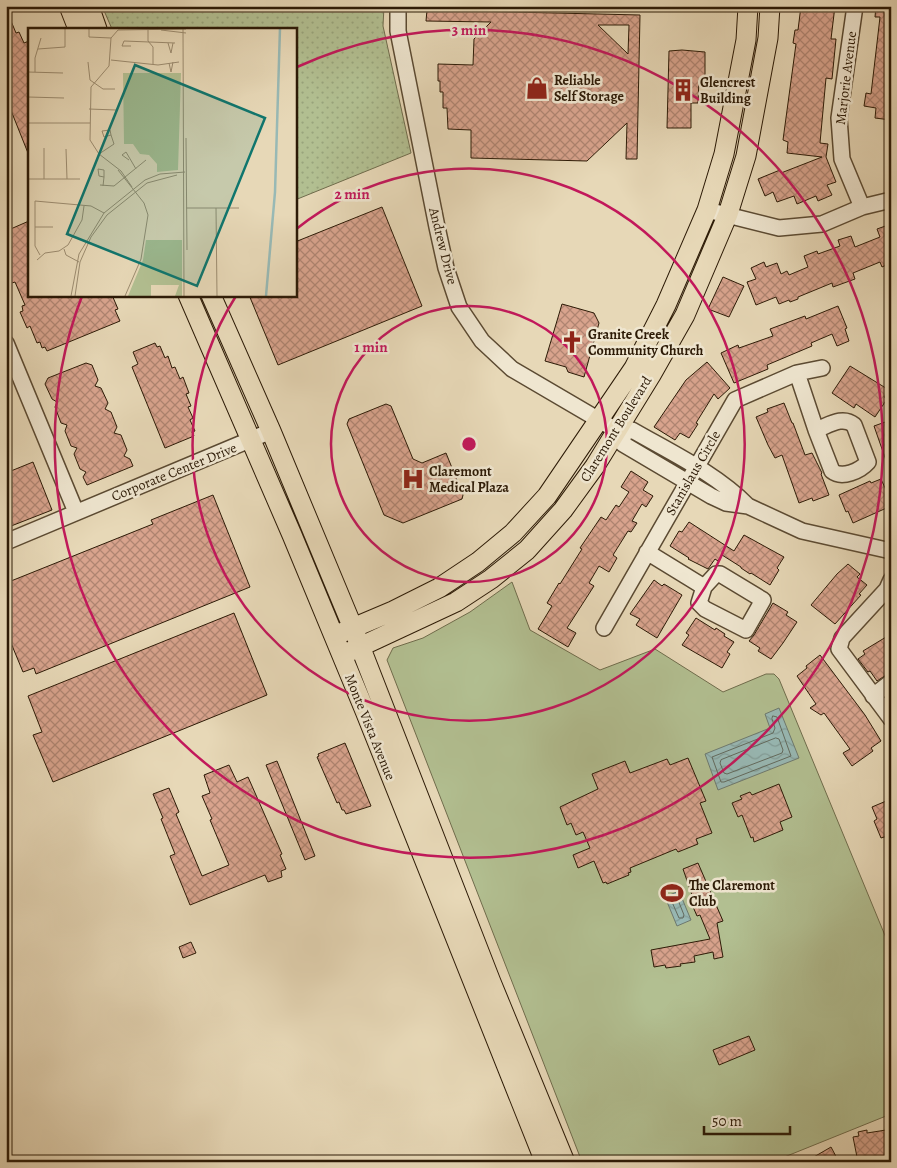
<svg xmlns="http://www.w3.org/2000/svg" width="897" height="1168" font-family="Alegreya,serif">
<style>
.grass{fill:url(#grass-dots);stroke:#6f6c4c}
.pitch{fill:#b2bf91;stroke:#6f6c4c}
.water{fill:url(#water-waves);stroke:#6d796f}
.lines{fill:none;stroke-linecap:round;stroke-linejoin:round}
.shore{stroke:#626a5e;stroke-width:1}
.building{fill:url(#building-cross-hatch);stroke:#2c1a06;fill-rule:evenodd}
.minor-casing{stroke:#5b4a32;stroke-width:18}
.major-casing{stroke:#2c1a06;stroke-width:21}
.minor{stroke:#efe6d0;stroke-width:15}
.major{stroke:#e7d8b7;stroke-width:19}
.ring{fill:none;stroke:#c2185b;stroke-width:2.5}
.labels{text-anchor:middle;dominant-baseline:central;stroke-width:5;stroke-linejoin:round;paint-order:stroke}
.street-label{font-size:14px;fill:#2c1a06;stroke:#efe6d0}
.poi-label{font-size:14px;font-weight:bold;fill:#2c1a06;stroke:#efe6d0;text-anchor:start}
.inset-river{fill:none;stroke:#98b9b5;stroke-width:2.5}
.inset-road{fill:none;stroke:#9c8c70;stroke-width:1}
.view{fill:#0f766e;fill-opacity:0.15;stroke:#0f766e;stroke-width:2.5}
.inset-edge{fill:none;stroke:#2c1a06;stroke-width:2.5}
.centre{fill:#c2185b;stroke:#efe6d0;stroke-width:2.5}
.ring-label{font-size:15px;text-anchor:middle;font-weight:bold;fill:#c2185b;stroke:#efe6d0;stroke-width:5;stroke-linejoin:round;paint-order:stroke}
</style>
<defs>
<pattern id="grass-dots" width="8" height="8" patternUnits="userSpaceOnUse" patternTransform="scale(1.25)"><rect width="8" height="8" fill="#b2bf91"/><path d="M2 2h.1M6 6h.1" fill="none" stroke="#99a47c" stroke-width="1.8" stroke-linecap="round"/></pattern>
<pattern id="water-waves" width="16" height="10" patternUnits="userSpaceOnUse" patternTransform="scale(1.25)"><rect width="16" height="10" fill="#98b9b5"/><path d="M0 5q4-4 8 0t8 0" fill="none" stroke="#839e9a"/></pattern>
<pattern id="building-cross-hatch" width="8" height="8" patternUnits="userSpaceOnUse" patternTransform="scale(1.25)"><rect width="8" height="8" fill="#d8a38d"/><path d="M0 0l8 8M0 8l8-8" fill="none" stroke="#af8471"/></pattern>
</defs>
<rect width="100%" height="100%" fill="#e7d8b7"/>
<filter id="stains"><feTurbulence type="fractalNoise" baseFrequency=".004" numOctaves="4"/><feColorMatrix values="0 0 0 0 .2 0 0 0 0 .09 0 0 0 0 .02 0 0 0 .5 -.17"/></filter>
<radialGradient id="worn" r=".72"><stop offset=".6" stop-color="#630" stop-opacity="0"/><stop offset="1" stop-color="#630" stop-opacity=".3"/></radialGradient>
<path class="grass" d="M102 6H384L383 26 411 153 295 200V29H112Z"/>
<path class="pitch" d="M512 582 530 630 600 670 655 649 723 692 766 674H774L779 679 891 950V1114L772 1162H582L387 660 393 648 423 638 470 612Z"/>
<path class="water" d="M779 708 799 758 718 790 705 754 770 728 765 714Z
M679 891 691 920 677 926 665 897Z"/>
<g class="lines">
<path class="shore" d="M773 716 777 717 791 756 724 782H721L712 757 773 733 775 728 772 719Z
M776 738 779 739 783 750 782 753 727 774 724 773 720 763 721 760Z
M674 899 678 900 684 915 683 918H679L672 902Z"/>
</g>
<path class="building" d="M801 6H835L831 39H836L832 79 826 78 820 143 828 144 826 157 836 182 827 185 832 195 818 201 816 196 797 204 794 196 777 202 773 192 765 196 758 179 780 170 781 173 822 157 787 153 788 142 783 140 796 44 793 43 795 30H798Z
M876 6H891V120L875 118 876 108 864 106 866 93 871 94 877 43 880 17H875Z
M6 9 16 33 19 32 24 43 29 41 28 153 6 98Z
M427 10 640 15 637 159H626L627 123 587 161 471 158V130L448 129 447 108H443V92H440V81H438V64L473 65 474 39 491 22 426 21ZM598 25H629L628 54Z
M682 50 705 52V79H699L698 103H691V128H667L669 51Z
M382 207 422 306 278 365 249 295H295V242Z
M29 221V295H112L118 309 115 310 120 321 47 351 45 347 42 348 40 342 37 343 30 326 27 328 20 312 23 311 22 306 25 305 15 282 12 283 10 278 6 279V231Z
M891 224V263L882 267 880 262 853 273 855 279 833 287 832 283 798 297V299L790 302 789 300 779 304 776 297 756 305 747 282 756 279 751 268 764 262 766 267 777 263 781 274 787 271 789 275 808 267 804 256 817 251 818 254 840 246 838 240 851 236 855 247 880 237 877 229Z
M723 277 744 286 729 317 708 309Z
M562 304 594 313 599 323 584 377 568 372 566 367 545 361Z
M838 306 847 328 845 329 849 341 837 346 832 334 811 343 812 346 767 365 768 369 734 383 721 353 738 345 739 348 773 336 770 329 805 316 806 319Z
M155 343 157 347 160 346 165 358 168 356 172 368 175 367 180 379 183 377 189 393 186 394 191 406 188 407 193 418 190 420 195 431 192 432 194 436 165 448 132 367 138 364 133 352Z
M707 362 730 388 718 399 714 394 696 423 698 424 689 438 680 433 675 440 654 427 686 380Z
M86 363 92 365 98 380 95 386 101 388 108 403 105 409 111 412 117 427 114 433 121 435 127 450 124 456 130 459 133 466 87 485 83 477 86 472 80 469 74 454 77 448 71 446 65 431 67 425 61 423 55 407 57 402 52 399 45 384 48 378Z
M850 366 889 390 884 397 887 399 875 417 856 404 854 408 832 393Z
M784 403 792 423H793L805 455 812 453 822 473 821 474 829 495 813 501 812 498 799 503 782 455 775 458 768 445 756 417 768 412 767 409Z
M386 404 391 406 413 459 422 463 446 453 463 495 462 499 403 523 384 515 347 424 349 419Z
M891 420V472H890L874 426Z
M33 462 52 510 6 528V473Z
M631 471 648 482 643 490 653 496 646 507 642 504 632 521 637 523 631 532 628 531 613 555 617 558 609 572 599 566 589 583 594 586 567 628 576 633 568 647 538 629 552 606 547 603 559 583 560 584 582 549 580 548 601 517 606 520 616 505 619 507 629 492 621 487Z
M881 479 886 490 889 489 891 494V506L853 523 848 511 846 512 839 495 870 481 871 483Z
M213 495 250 587 36 674 34 668 23 672 6 631V583L153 524 151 520Z
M689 522 734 551 744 535 784 557 777 568 779 570 770 585 751 573 750 574 741 568V567L722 555 718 561 715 559 708 569 688 559 689 558 670 546 679 531 682 532Z
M848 564 860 574 857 577 867 585 859 594 861 595 835 624 811 605 837 574Z
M654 580 662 586 664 584 682 595 657 638 636 625 640 619 630 614Z
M773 603 788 612 786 615 797 622 783 643 771 659 758 651 760 648 749 641 754 635Z
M234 613 267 695 53 782 33 735 42 732 28 696Z
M696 618 715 630 716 628 725 634 724 636 734 642 727 652 730 654 722 668 682 645 689 635 686 633Z
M891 634V672L877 681 870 671 868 672 858 659 865 654 863 651Z
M820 655 865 715 881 741 871 748 873 751 852 766 843 753 850 749 824 713 821 715 810 708 816 704 797 676 807 668 806 666Z
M345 743 371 806 346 814 344 810H342L339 802 337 803 317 757 319 756 318 754Z
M688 758 706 801 700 803 712 833 696 839 698 844 678 852 676 849 630 868 631 872 628 873 629 875 607 884 606 882 603 883 594 861 578 868 573 855 590 848 583 832 576 835 571 823 567 825 560 807 598 789 592 774 625 761 630 773 667 759 670 765Z
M277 761 315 856 305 860 266 765Z
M229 765 237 782 248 777 282 854 280 855 286 869 281 871 282 877 268 882 265 875 190 905 170 856 175 854 161 819 163 818 153 794 169 788 179 812 176 814 202 876 229 865 210 820 212 819 202 796 210 793 204 775Z
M779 784 792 817 780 822 783 830 754 842 753 837 751 838 742 815 738 817 732 803 742 799 740 796 750 792 752 795Z
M891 799V835L881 838 874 821 877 819 872 807Z
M698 863 723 921 717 923 723 957 714 959 713 952 694 956 695 962 680 964 681 966 666 968 665 965 654 967 651 950 710 939 700 915 697 916 690 900 693 898 683 869Z
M191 942 196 953 183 958 179 947Z
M749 1036 755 1050 719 1065 713 1050Z
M867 1130V1133L886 1130 887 1134 891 1133V1150L888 1151 891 1162H858L853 1137 859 1136 858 1132Z
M831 1147 839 1162H805L819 1154Z"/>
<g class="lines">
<defs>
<path id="minor" d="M398 6V31L437 227 446 268 459 307 482 341 512 369 623 434
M855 6 839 118 842 159 862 207
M707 210 779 228 822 224 862 207 891 200
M6 343 76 512
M797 373 816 430 832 471C842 479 860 471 868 462L854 425C842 415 828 426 816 430
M623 434V444L711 496 726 503 748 506 802 531 891 551
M623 434 632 430C672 453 715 473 748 506
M6 542 271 431
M647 552 704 587 699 603 705 609 746 630 763 600 720 574H716L704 587
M891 580 887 589 842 638 839 649 891 719
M604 628 735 400 797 373 822 368
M873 696 891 682"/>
<path id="major" d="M69 6 78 29
M89 6 97 29
M188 295 292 535 365 711 545 1162
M211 295 271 431 353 628 491 982 565 1162
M341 633 393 611 439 588 478 562 513 533 547 496 634 368 666 305 707 210 724 154 746 40 748 6
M351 651 456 602 491 579 527 550 563 510 595 466 651 375 685 315 728 214 746 156 768 38 770 6"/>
</defs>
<use href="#minor" class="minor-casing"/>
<use href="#major" class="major-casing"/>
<use href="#minor" class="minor"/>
<use href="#major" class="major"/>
</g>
<g class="ring">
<circle cx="469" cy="444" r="138"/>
<path d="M295 230A276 276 0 1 1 236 296"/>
<path d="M297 67A414 414 0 1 1 82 296"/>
</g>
<defs>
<symbol id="shop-bare" viewBox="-9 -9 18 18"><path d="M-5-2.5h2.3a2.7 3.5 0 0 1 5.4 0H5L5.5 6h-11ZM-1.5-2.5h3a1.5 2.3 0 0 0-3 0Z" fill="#8f2418" stroke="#efe6d0" stroke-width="2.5" paint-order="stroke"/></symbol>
<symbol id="building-bare" viewBox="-9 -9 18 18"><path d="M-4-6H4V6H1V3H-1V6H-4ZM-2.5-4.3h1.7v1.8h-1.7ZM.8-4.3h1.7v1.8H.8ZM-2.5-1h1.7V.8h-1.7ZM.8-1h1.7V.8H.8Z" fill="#8f2418" stroke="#efe6d0" stroke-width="2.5" paint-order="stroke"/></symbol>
<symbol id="church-bare" viewBox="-9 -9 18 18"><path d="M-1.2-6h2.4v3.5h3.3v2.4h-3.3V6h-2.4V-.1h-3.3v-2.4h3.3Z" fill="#8f2418" stroke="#efe6d0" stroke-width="2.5" paint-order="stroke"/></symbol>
<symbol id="hospital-bare" viewBox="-9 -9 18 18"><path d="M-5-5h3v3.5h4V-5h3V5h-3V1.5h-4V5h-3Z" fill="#8f2418" stroke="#efe6d0" stroke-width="2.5" paint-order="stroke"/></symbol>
<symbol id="stadium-bare" viewBox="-9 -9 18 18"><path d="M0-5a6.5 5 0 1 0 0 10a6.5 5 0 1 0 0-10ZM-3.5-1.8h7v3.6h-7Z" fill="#8f2418" stroke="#efe6d0" stroke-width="2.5" paint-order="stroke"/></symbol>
</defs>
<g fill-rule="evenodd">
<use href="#shop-bare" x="521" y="72" width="32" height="32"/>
<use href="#building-bare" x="667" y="74" width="32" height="32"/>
<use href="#church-bare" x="556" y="326" width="32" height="32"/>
<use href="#hospital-bare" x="397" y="463" width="32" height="32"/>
<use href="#stadium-bare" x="656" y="877" width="32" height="32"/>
</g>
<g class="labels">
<g class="street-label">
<text transform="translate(846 78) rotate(-83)">Marjorie Avenue</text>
<text transform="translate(443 246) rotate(76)">Andrew Drive</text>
<text transform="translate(616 429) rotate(-58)">Claremont Boulevard</text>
<text transform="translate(174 472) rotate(-22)">Corporate Center Drive</text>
<text transform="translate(693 473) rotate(-60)">Stanislaus Circle</text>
<text transform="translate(370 727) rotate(68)">Monte Vista Avenue</text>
</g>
<g class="poi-label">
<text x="554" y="80">Reliable<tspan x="554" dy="16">Self Storage</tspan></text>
<text x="700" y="82">Glencrest<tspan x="700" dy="16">Building</tspan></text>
<text x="588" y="334">Granite Creek<tspan x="588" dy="16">Community Church</tspan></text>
<text x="429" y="471">Claremont<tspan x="429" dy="16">Medical Plaza</tspan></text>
<text x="689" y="885">The Claremont<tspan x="689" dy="16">Club</tspan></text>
</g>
</g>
<g transform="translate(28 28)">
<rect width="269" height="269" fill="#e7d8b7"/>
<path d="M118 212H154V268H147L151 257H123V268H100L115 232Z" fill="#b2bf91"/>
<path d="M95 45H153L150 142 129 144V136L121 127 112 126 105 116H96Z" fill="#b2bf91"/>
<path class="inset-river" d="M238 268 247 164 252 0"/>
<path class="inset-road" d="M61 0V9L83 10M155 0 156 268M120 2V13L125 19V36M133 2 158 5M140 15 143 25 145 15M103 18H94L96 13 147 15M10 21 37 19V0M83 32 130 37 151 34M60 34 62 52 75 61H87M141 35 143 44 145 34M0 44 35 45M7 44V30L13 10M0 69 36 70M61 81 88 82M0 95H62M158 110 159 222M16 120V151M38 121 39 151M71 126 86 116 83 107 82 102 74 103 76 109 83 107M101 132 94 127 98 124 108 141M90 142 116 175 120 187 113 231 97 268M0 151H52M72 157 86 158 118 132M75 158 76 149V142L70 141 71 148 76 149M104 159 93 143 71 126 62 112 63 59 81 38 83 10 90 2 158 1M158 180H211M188 180 189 268M7 199H25M36 221 38 227 51 234M12 227 7 218V173L63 178 76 185M9 232 17 225 31 223 40 217 54 192 56 178M43 268 51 226 76 185 117 152 132 146 157 144M47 268 52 234 63 209 79 187 119 155 149 147"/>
<path class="view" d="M107 37 237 90 169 258 39 206Z"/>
<rect width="269" height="269" class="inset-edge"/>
</g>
<circle cx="469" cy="444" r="8" class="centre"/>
<g class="ring-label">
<text x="469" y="35">3 min</text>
<text x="352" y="199">2 min</text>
<text x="371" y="352">1 min</text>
</g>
<rect width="897" height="1168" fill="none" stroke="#e7d8b7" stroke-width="25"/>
<rect x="8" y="8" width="882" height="1153" fill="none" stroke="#2c1a06" stroke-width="2.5"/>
<rect x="12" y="12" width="872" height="1143" fill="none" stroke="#2c1a06"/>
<path d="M704 1126v8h86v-8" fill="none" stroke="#2c1a06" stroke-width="2.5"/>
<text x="712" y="1126" font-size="15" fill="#2c1a06" stroke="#efe6d0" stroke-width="4" paint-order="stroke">50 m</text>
<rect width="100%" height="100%" filter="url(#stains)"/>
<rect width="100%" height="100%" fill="url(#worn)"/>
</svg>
